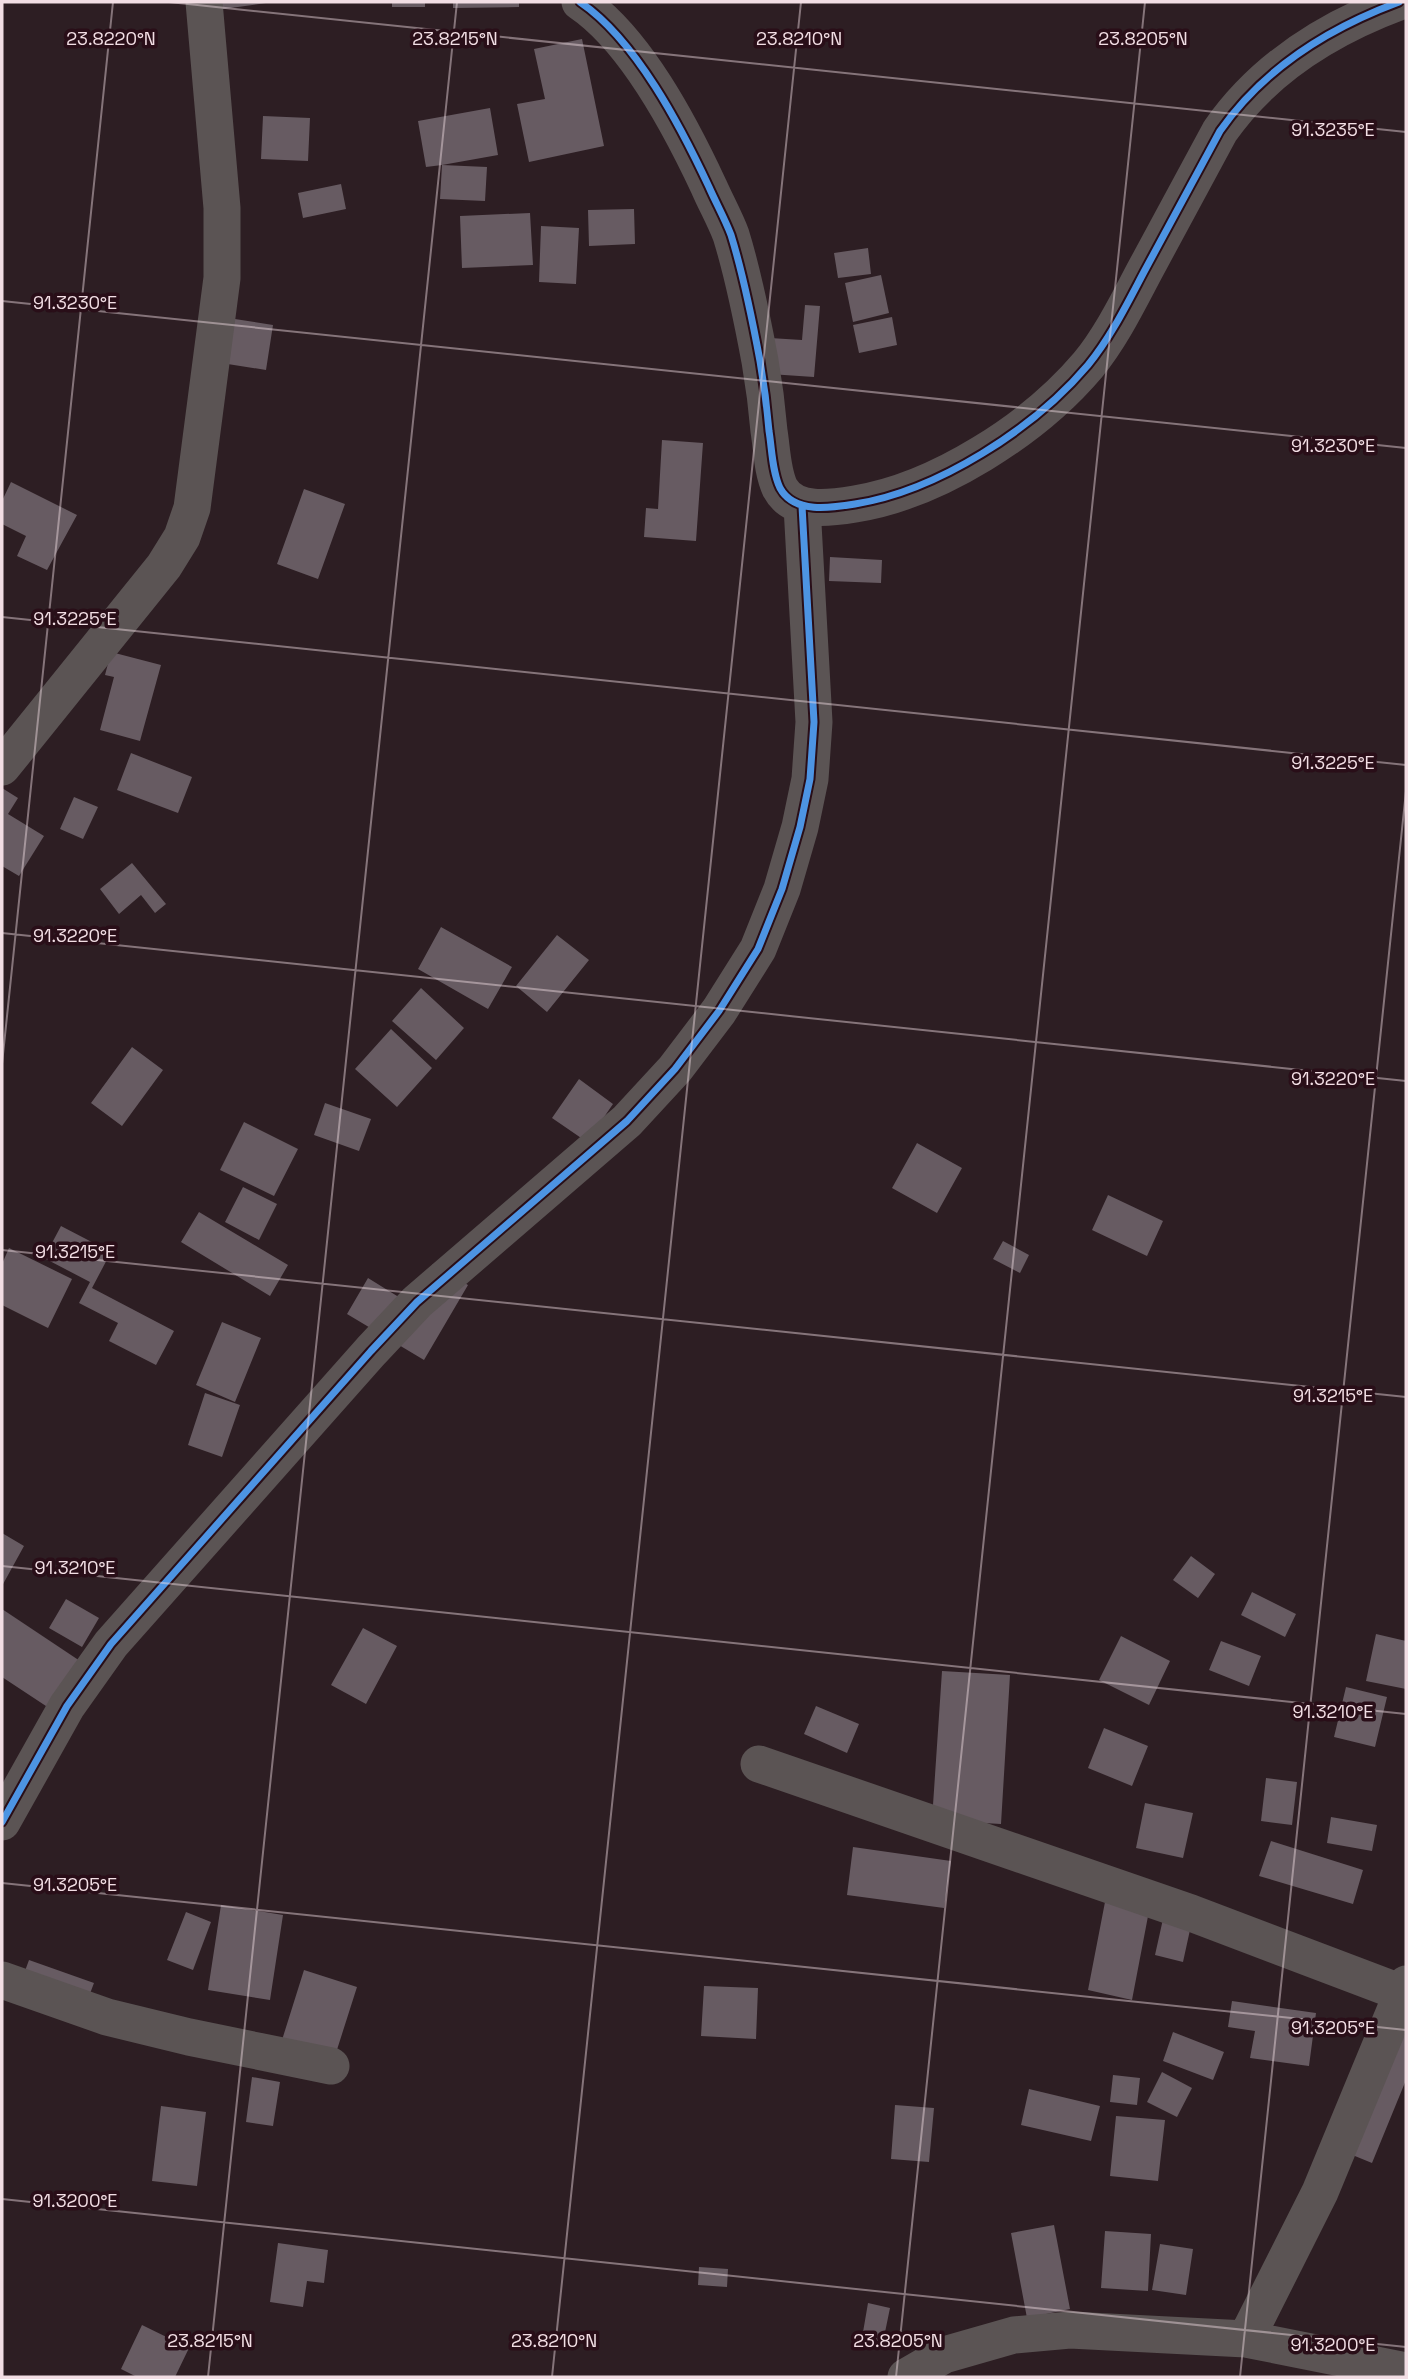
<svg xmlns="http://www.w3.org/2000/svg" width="1408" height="2379" font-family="'Space Grotesk',sans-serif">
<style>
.building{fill:#675b62}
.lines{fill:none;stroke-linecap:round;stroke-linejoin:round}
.street{stroke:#5b5454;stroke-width:37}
.cycleway-casing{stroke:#290e18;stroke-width:11}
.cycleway{stroke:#4d94e3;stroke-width:7}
.ticks{fill:none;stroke:#f2dee4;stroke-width:2;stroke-opacity:0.45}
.ticks-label{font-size:18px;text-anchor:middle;fill:#f2dee4;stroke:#290e18;stroke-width:7;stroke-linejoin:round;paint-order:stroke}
</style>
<rect width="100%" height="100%" fill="#2d1e23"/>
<path class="building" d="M193 2H266V3L194 13Z
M392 2H425V7H392Z
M453 2H519V7L453 8Z
M582 39 604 146 529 162 517 104 545 99 534 49Z
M490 108 498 155 442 165 487 167 485 201 440 199 442 165 426 167 418 121Z
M263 116 310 118 308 161 261 159Z
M341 184 346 209 303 218 298 193Z
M634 209 635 244 589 246 588 210Z
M530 213 533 265 462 268 460 216Z
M541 226 579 228 576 284 539 282Z
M868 248 871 274 838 278 834 253Z
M881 275 889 313 853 322 845 283Z
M805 305 820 306 814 377 754 373 756 337 802 340Z
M222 317 273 325 266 370 215 362Z
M892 317 897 345 859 353 853 325Z
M662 440 703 443 696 541 644 537 646 508 658 509Z
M11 482 77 515 47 570 17 556 26 536 2 524V501Z
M304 489 345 504 318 579 277 564Z
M830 557 882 560 881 583 829 581Z
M111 652 161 665 140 741 100 730 114 677 105 675Z
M131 753 192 777 178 813 117 790Z
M2 788 18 798 8 814 44 836 19 876 2 866Z
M74 797 98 807 83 839 60 829Z
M132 863 166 904 155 913 141 895 119 914 100 889Z
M441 927 512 967 488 1009 418 969Z
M557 935 589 960 547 1012 516 986Z
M421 988 464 1028 436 1060 392 1021Z
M391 1029 432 1068 397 1107 355 1069Z
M132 1047 163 1070 122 1126 91 1103Z
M579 1079 613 1104 587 1142 552 1118Z
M325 1103 371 1119 359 1151 314 1135Z
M244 1122 298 1149 274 1196 220 1170Z
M917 1143 962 1168 937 1213 892 1188Z
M243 1187 277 1204 259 1240 225 1222Z
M1108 1195 1163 1221 1147 1256 1092 1230Z
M199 1212 288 1265 270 1296 181 1242Z
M61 1226 111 1252 92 1288 174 1331 156 1365 109 1341 118 1323 79 1303 90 1282 44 1258Z
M1003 1241 1029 1255 1020 1273 993 1259Z
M9 1248 72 1279 48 1328 2 1305V1264Z
M433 1264 468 1285 424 1360 347 1314 368 1278 410 1304Z
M222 1322 261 1338 235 1402 196 1385Z
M205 1393 240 1405 222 1457 188 1445Z
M2 1533 24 1546 2 1586Z
M1191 1556 1215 1574 1198 1598 1173 1580Z
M1252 1592 1296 1614 1285 1637 1241 1615Z
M66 1599 99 1618 82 1647 49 1628Z
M2 1609 80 1661 49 1708 2 1677Z
M363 1628 397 1646 366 1704 331 1685Z
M1376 1634 1406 1641V1689L1366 1681Z
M1121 1636 1170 1661 1149 1705 1099 1680Z
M1221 1641 1261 1656 1249 1686 1209 1670Z
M942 1671 1010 1675 1001 1824 932 1820Z
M1346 1687 1387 1697 1375 1747 1334 1737Z
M816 1706 859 1724 847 1753 804 1734Z
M1104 1728 1148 1746 1132 1786 1088 1768Z
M1266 1778 1297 1782 1292 1825 1261 1821Z
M1145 1803 1193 1813 1183 1858 1136 1848Z
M1331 1817 1377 1825 1372 1851 1327 1843Z
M1271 1841 1363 1870 1353 1904 1259 1876Z
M853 1847 951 1861 944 1908 847 1895Z
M1167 1901 1195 1907 1183 1962 1155 1955Z
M1105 1902 1149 1911 1132 2000 1088 1990Z
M221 1905 283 1915 270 2000 208 1990Z
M186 1912 211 1922 193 1970 167 1960Z
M29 1960 94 1983 83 2012 18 1990Z
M304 1970 357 1987 335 2056 282 2040Z
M704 1986 758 1988 756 2039 701 2036Z
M1232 2001 1316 2013 1309 2066 1250 2058 1255 2031 1228 2027Z
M1406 2029V2080L1372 2163 1323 2143Z
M1173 2032 1224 2052 1213 2080 1163 2061Z
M1162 2072 1192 2088 1177 2117 1147 2102Z
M1113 2075 1140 2078 1137 2105 1110 2102Z
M252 2077 280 2082 273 2126 246 2122Z
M1029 2089 1100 2106 1091 2141 1021 2125Z
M895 2105 934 2108 929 2162 891 2159Z
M161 2106 206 2112 197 2186 152 2181Z
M1116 2116 1165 2120 1158 2181 1110 2176Z
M1054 2225 1070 2309 1027 2318 1011 2233Z
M1105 2231 1151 2234 1148 2291 1101 2288Z
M278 2243 328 2250 324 2283 307 2281 303 2307 270 2302Z
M1160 2244 1193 2249 1186 2295 1152 2290Z
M699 2267 728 2269 727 2287 698 2285Z
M868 2303 890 2308 883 2342 862 2338Z
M142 2325 189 2348 175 2377H137L121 2369Z"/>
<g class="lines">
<path class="street" d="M580 2C636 40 681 127 709 187 716 203 725 219 731 235 744 277 752 318 760 361 764 384 767 407 769 431 772 449 772 471 780 488 794 514 831 508 855 504 937 491 1034 429 1088 365 1111 337 1128 302 1145 270 1170 223 1195 177 1220 131 1264 68 1329 28 1399 2
M2 767 164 566 182 537 192 508 222 278V208L204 2
M759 1764 1191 1913 1402 1993
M2 1822 67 1706 111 1644 371 1351 417 1302 627 1121 675 1069 719 1011 758 949 782 889 800 827 810 779 814 722 802 506
M2 1980 107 2017 189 2037 331 2066
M1246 2339 1320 2192 1406 1984
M906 2377 944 2355 1014 2335 1070 2330 1246 2339 1406 2371"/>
<defs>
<path id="cycleway" d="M580 2C636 40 681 127 709 187 716 203 725 219 731 235 744 277 752 318 760 361 764 384 767 407 769 431 772 449 772 471 780 488 794 514 831 508 855 504 937 491 1034 429 1088 365 1111 337 1128 302 1145 270 1170 223 1195 177 1220 131 1264 68 1329 28 1399 2
M2 1822 67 1706 111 1644 371 1351 417 1302 627 1121 675 1069 719 1011 758 949 782 889 800 827 810 779 814 722 802 506"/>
</defs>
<use href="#cycleway" class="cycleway-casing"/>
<use href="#cycleway" class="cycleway"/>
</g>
<path class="ticks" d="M169 2 1406 132M2 301 1406 448M2 617 1406 765M2 933 1406 1081M2 1064 113 2M2 1250 1406 1397M2 1566 1406 1714M2 1883 1406 2030M2 2199 1406 2347M208 2377 457 2M552 2377 801 2M896 2377 1145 2M1240 2377 1406 791"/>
<g class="ticks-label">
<text x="111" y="45">23.8220°N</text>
<text x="455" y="45">23.8215°N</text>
<text x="799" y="45">23.8210°N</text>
<text x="1143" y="45">23.8205°N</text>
<text x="1333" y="136">91.3235°E</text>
<text x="75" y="309">91.3230°E</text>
<text x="1333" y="452">91.3230°E</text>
<text x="75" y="625">91.3225°E</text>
<text x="1333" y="769">91.3225°E</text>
<text x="75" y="942">91.3220°E</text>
<text x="1333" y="1085">91.3220°E</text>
<text x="75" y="1258">91.3215°E</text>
<text x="1333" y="1402">91.3215°E</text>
<text x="75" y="1574">91.3210°E</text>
<text x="1333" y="1718">91.3210°E</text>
<text x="75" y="1891">91.3205°E</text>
<text x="1333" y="2034">91.3205°E</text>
<text x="75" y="2207">91.3200°E</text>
<text x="210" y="2347">23.8215°N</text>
<text x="554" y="2347">23.8210°N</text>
<text x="898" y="2347">23.8205°N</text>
<text x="1333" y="2351">91.3200°E</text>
</g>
<rect width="1408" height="2379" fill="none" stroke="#f2dee4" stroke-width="7"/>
</svg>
